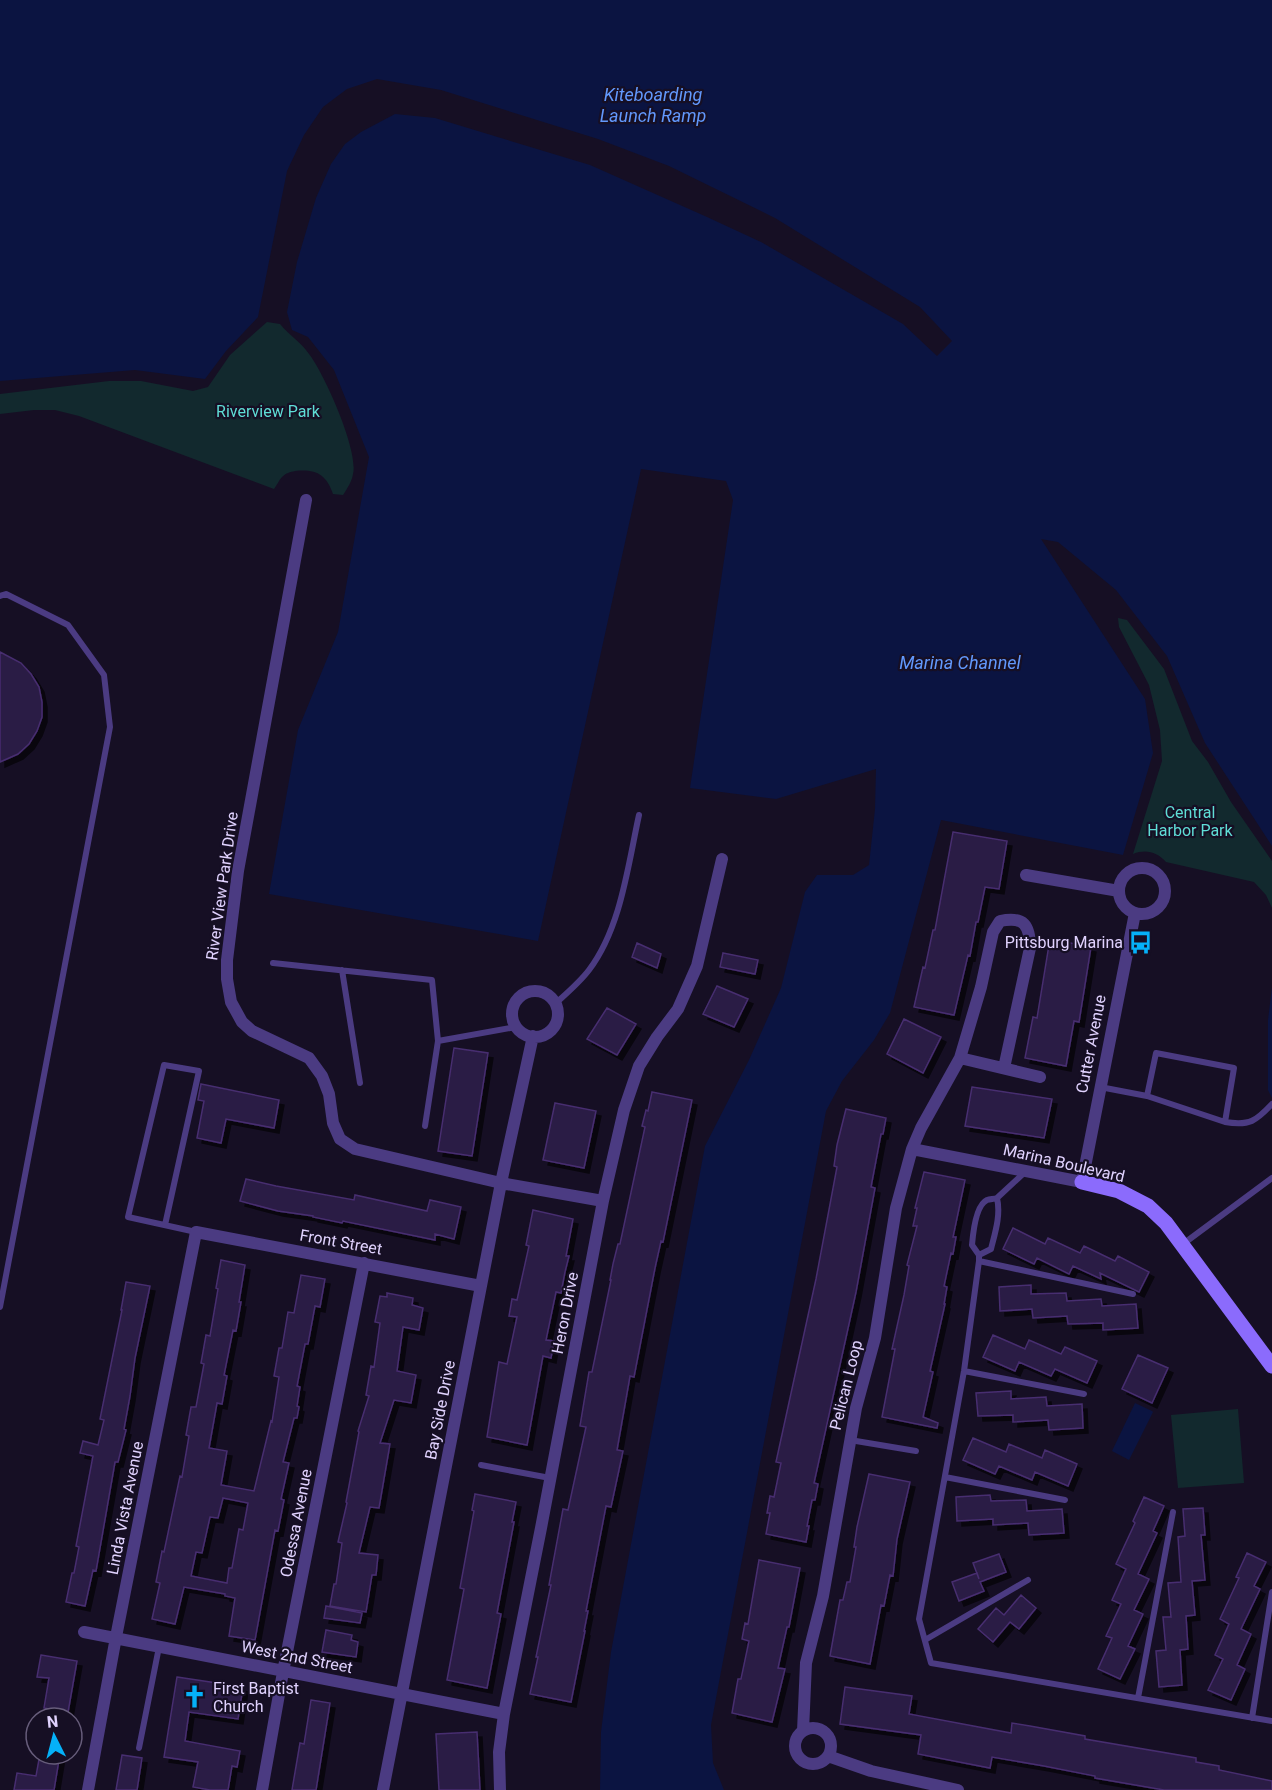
<svg xmlns="http://www.w3.org/2000/svg" width="1272" height="1790" font-family="Roboto,sans-serif">
<style>
.green{fill:#12292e}
.water{fill:#0b1441}
.building{fill:#2b1b44;stroke:#472e70;stroke-width:1.5;fill-rule:evenodd;filter:url(#shadow)}
.lines{fill:none;stroke-linecap:round;stroke-linejoin:round}
.lane{stroke:#4b3b82;stroke-width:6}
.street{stroke:#4b3b82;stroke-width:12}
.secondary{stroke:#8b6bfc;stroke-width:15}
.labels{text-anchor:middle;dominant-baseline:central;stroke-width:4.5;stroke-linejoin:round;paint-order:stroke}
.park-label{font-size:16px;fill:#5fddd6;stroke:#160f24}
.street-label{font-size:16px;fill:#e0d2fe;stroke:#160f24}
.poi-label{font-size:16px;fill:#e0d2fe;stroke:#160f24;text-anchor:end}
.water-label{font-size:18px;font-style:italic;fill:#6298fc;stroke:#160f24}
</style>
<defs>
<filter id="shadow"><feDropShadow dx="5" dy="5" stdDeviation="0" flood-color="#0009"/></filter>
</defs>
<rect width="100%" height="100%" fill="#160f24"/>
<path class="green" d="M267 322 280 324C289 335 301 342 309 354 324 373 359 451 353 474 352 481 347 489 343 495L333 494C326 474 316 469 295 471 290 472 286 473 282 477 279 480 277 485 274 489L79 416 55 410H34L0 414V394L109 381H141L193 391 208 387 230 355Z
M1118 618 1127 620 1164 669 1192 741 1208 762 1231 802 1272 861V908L1266 895 1254 882 1166 862C1157 852 1146 849 1133 854L1162 761 1160 730 1149 685 1119 627Z
M1238 1409 1244 1483 1178 1488 1171 1415Z"/>
<path class="water" d="M0 0H1272V846L1205 743 1167 656 1116 590 1058 542 1041 539 1145 699 1153 753 1123 855 941 820 890 1013 874 1040 842 1081 826 1111 711 1725 713 1763 724 1790H600L601 1732 611 1652 705 1146 749 1060 781 988 805 892 817 875H853L869 865 875 809 876 769 776 799 690 788 733 500 726 481 641 469 538 941 269 894 298 730 338 632 369 457 334 370 308 337 292 330 287 312 297 262 316 198 331 164 345 144 361 132 395 114 435 118 590 165 707 217 761 242 903 324 937 356 952 341 920 307 775 218 669 166 598 139 441 90 377 79 347 89 323 107 304 135 287 171 258 317 226 351 205 379 135 370 0 381Z
M1272 987V1098L1268 1090V1020Z
M1135 1403 1152 1411 1153 1412 1129 1460 1112 1451Z"/>
<path class="building" d="M0 652 21 663 31 674 39 687 42 702V717L37 731 29 744 18 754 0 762Z
M953 832 1007 841 999 889 985 887 978 922H976L970 956 968 955 954 1015 914 1007 923 967 925 968 933 930H935Z
M1050 939 1091 947 1079 1022 1074 1021 1066 1066 1025 1058 1033 1017 1037 1018Z
M637 943 661 954 657 968 632 957Z
M723 953 758 960 755 974 720 967Z
M717 986 748 999 734 1027 703 1014Z
M607 1008 636 1024 617 1055 587 1039Z
M904 1019 941 1037 923 1073 887 1054Z
M454 1048 488 1053 472 1156 438 1151Z
M201 1084 279 1100 274 1128 226 1119 221 1143 197 1138 204 1101 198 1100Z
M972 1087 1052 1099 1044 1138 965 1126Z
M652 1092 692 1100 663 1242 661 1241 655 1268 634 1377 630 1376 626 1399 617 1450 623 1451 611 1507 606 1506 586 1611H588L584 1631H585L571 1702 530 1694 538 1657H536L551 1585H549L563 1509 568 1510 586 1427 580 1426 589 1372H592L611 1280H610L613 1264 618 1244H620L645 1127 642 1126 646 1110 648 1111Z
M555 1103 596 1111 584 1168 543 1160Z
M846 1109 886 1118 883 1134H881L871 1187 875 1188 856 1292 814 1483 818 1484 815 1500H812L807 1526H809L806 1542 766 1534 770 1513H767L770 1496 774 1497 781 1463 776 1462 816 1279 837 1167 834 1166 837 1145Z
M924 1172 965 1180 953 1237H956L953 1254 951 1253 944 1286 947 1287 944 1304H945L930 1371 933 1372 923 1417 938 1423 937 1428 882 1417 895 1349H892L904 1295 909 1266 907 1265 917 1226H913L917 1208H915Z
M246 1179 276 1186 354 1200 355 1195 427 1211 430 1200 461 1207 454 1239 435 1234V1240L343 1221 342 1223 313 1217V1216L278 1211 240 1201Z
M533 1210 573 1219 566 1256H569L565 1272 561 1293 556 1292 546 1340 554 1341 551 1358 543 1356 527 1445 487 1437 499 1362 507 1364 517 1317 509 1316 512 1299 517 1300 529 1246 526 1245Z
M1013 1228 1045 1244 1048 1238 1080 1253 1084 1246 1115 1261 1118 1256 1149 1272 1139 1292 1100 1273 1101 1279 1073 1266 1069 1274 1037 1258 1034 1264 1003 1249Z
M221 1260 245 1265 239 1302H241L236 1331 233 1330 224 1375 227 1376 222 1404 217 1403 209 1448 227 1451 221 1485 254 1491 271 1421 272 1422 279 1377 274 1376 279 1348H282L288 1312 294 1313 301 1275 325 1279 320 1307 315 1306 308 1344H305L297 1386 300 1387 297 1406 299 1407 297 1418H294L283 1462 289 1463 281 1499 284 1500 278 1531 275 1530 255 1640 229 1636 235 1598 225 1596V1594L184 1587 175 1624 152 1619 160 1583 156 1582 162 1551 164 1552 180 1476 182 1477 189 1436 186 1435 191 1407H196L204 1364 201 1363 206 1335 210 1336 218 1289 216 1288ZM223 1498 248 1503 243 1530 239 1529 232 1568H229L227 1583 191 1576 196 1552 202 1553 210 1517 218 1518Z
M126 1282 150 1286 135 1358 130 1396 124 1429 126 1430 118 1462H115L96 1571 93 1570 85 1606 66 1602 72 1573H74L79 1547 76 1546 93 1456 80 1453 83 1441 98 1445 104 1420 100 1419 122 1310H121Z
M1031 1285V1294L1066 1293 1067 1301 1101 1299 1102 1306 1136 1304 1138 1328 1103 1330V1323L1068 1324 1067 1316 1033 1318 1032 1309 1000 1311 999 1287Z
M387 1293 413 1298 412 1305 423 1308 419 1330 403 1327 397 1371 416 1375 411 1403 394 1400 380 1443 390 1444 379 1508 370 1507 359 1553 378 1555 376 1575H372L366 1612 330 1606 334 1584H336L342 1543 338 1542 347 1503 346 1502 359 1432 358 1431 369 1396 366 1395 371 1366 374 1367 380 1323 375 1322 380 1296 387 1297Z
M993 1335 1025 1349 1029 1340 1061 1354 1065 1347 1097 1361 1087 1383 1055 1369 1051 1376 1019 1362 1015 1371 983 1357Z
M1138 1355 1168 1368 1152 1403 1122 1389Z
M1011 1391V1399L1046 1397 1047 1406 1082 1404 1083 1428 1049 1430 1048 1420 1013 1422V1415L978 1416 976 1393Z
M973 1438 1006 1452 1009 1444 1042 1458 1045 1450 1077 1464 1068 1486 1035 1472 1032 1480 999 1466 995 1474 963 1460Z
M869 1474 910 1482 897 1539 893 1576 890 1575 884 1606 881 1605 870 1664 830 1656 840 1600H843L847 1582H850L856 1547H854L857 1527Z
M475 1494 516 1502 512 1522H514L497 1613 501 1614 487 1688 447 1680 464 1589 460 1588 474 1511 472 1510Z
M990 1495 991 1501 1026 1500 1027 1511 1062 1509 1064 1533 1029 1535 1028 1523 993 1525V1519L957 1521 956 1497Z
M1144 1497 1164 1506 1153 1531 1157 1533 1138 1574 1149 1579 1134 1610 1143 1614 1128 1646 1135 1649 1120 1679 1098 1669 1112 1638 1106 1636 1121 1604 1112 1600 1126 1569 1116 1564 1135 1523 1133 1521Z
M1203 1508 1205 1535H1201L1205 1580 1192 1581 1195 1615 1186 1616 1188 1649 1180 1650 1182 1685 1159 1687 1156 1651 1166 1650 1163 1617H1171L1168 1583 1181 1582 1178 1537 1185 1536 1183 1509Z
M1247 1553 1266 1562 1254 1586 1260 1589 1241 1629 1251 1634 1237 1665 1245 1669 1231 1700 1208 1690 1223 1659 1215 1655 1229 1624 1220 1619 1239 1578 1236 1577Z
M999 1554 1006 1572 980 1582 984 1591 959 1601 952 1582 977 1573 979 1579 973 1563Z
M759 1560 800 1568 789 1627H787L778 1668 785 1669 772 1722 732 1713 738 1679H741L749 1641 742 1639 745 1623 748 1624Z
M1021 1595 1036 1608 1019 1629 1010 1622 993 1642 978 1629 996 1608 1004 1615Z
M326 1606 362 1613 360 1623 324 1618Z
M326 1630 352 1635 351 1640 358 1642 356 1657 322 1652Z
M41 1655 77 1661 67 1718H49L50 1709 44 1708 49 1678 37 1677Z
M177 1677 243 1687 238 1719 189 1712 185 1741 240 1751 237 1767 232 1766 228 1790H210L193 1787 198 1762 164 1757Z
M845 1687 912 1696 909 1714 1011 1733 1012 1723 1030 1726 1085 1736V1739L1196 1758V1762L1219 1766V1770L1272 1781V1790H1164L1095 1778V1776L1044 1766 992 1757 990 1768 918 1754 921 1735 840 1724Z
M311 1700 330 1703 316 1790H292L300 1743 304 1744Z
M477 1732 480 1790H439L436 1734Z
M40 1754H60L54 1790H14L17 1773 36 1776Z
M122 1755 142 1758 137 1790H116Z"/>
<g class="lines">
<path class="lane" d="M0 596 6 594 68 625 104 675 110 727 0 1307
M273 963 432 980 438 1041 516 1027
M342 970 360 1083
M556 1003C567 993 580 982 589 970 621 928 628 865 639 815
M1100 1087 1147 1096 1156 1053 1234 1068 1225 1122 1147 1096
M1225 1122C1250 1126 1256 1121 1272 1104
M425 1126 438 1041
M997 1198 1025 1172
M165 1225 199 1071 164 1065 128 1217 196 1232
M1183 1244 1272 1178
M979 1255 991 1249C995 1233 1001 1215 997 1198 994 1199 990 1199 987 1200 976 1205 973 1233 972 1245L979 1255V1261L964 1371 919 1619 931 1663 1272 1721
M979 1261 1133 1294
M964 1371 1084 1394
M850 1440 916 1451
M481 1465 550 1478
M945 1477 1065 1500
M925 1640 1028 1580
M1138 1698 1173 1512
M1252 1718 1272 1592
M139 1748 159 1647"/>
<path class="street" d="M306 500 238 871 227 960V979L231 1002 242 1022 252 1031 309 1058 322 1076 329 1094 333 1123 340 1139 355 1149 501 1183 603 1201
M1119 891a23 23 0 1 1 46 0a23 23 0 1 1-46 0Z
M1026 875 1119 891
M512 1014a23 23 0 1 1 46 0a23 23 0 1 1-46 0Z
M960 1058 1040 1077
M912 1149 1082 1182 1135 913
M84 1632 504 1714
M795 1746a18 18 0 1 1 36 0a18 18 0 1 1-36 0Z
M803 1731 806 1663 823 1596 856 1408 875 1338 896 1208 912 1149 921 1128 960 1058 981 987 993 932 1000 921C1024 916 1030 925 1030 948L1004 1068
M828 1756 871 1771 958 1790
M88 1790 116 1637 196 1232 481 1286
M262 1790 283 1672 364 1263
M383 1790 501 1183 533 1036
M500 1790 499 1752 504 1714 541 1528 603 1201 624 1110 639 1066 657 1037 678 1009 697 966 722 859"/>
<path class="secondary" d="M1082 1182 1119 1191 1148 1206 1166 1223 1272 1366"/>
</g>
<defs>
<symbol id="bus-bare" viewBox="-9 -9 18 18"><path d="M-5-6H5V4H4V6H2V4H-2V6H-4V4H-5ZM-3.5-4V0h7V-4ZM-3.5 1.2v1.5H-2V1.2ZM2 1.2v1.5H3.5V1.2Z" fill="#05b1f8" stroke="#160f24" stroke-width="2.5" paint-order="stroke"/></symbol>
<symbol id="church-bare" viewBox="-9 -9 18 18"><path d="M-1.2-6h2.4v3.5h3.3v2.4h-3.3V6h-2.4V-.1h-3.3v-2.4h3.3Z" fill="#05b1f8" stroke="#160f24" stroke-width="2.5" paint-order="stroke"/></symbol>
</defs>
<g fill-rule="evenodd">
<use href="#bus-bare" x="1124" y="926" width="33" height="33"/>
<use href="#church-bare" x="178" y="1680" width="33" height="33"/>
</g>
<g class="labels">
<g class="park-label">
<text x="268" y="411">Riverview Park</text>
<text x="1190" y="812">Central<tspan x="1190" dy="18">Harbor Park</tspan></text>
</g>
<g class="street-label">
<text transform="translate(222 886) rotate(-82)">River View Park Drive</text>
<text transform="translate(1091 1044) rotate(-79)">Cutter Avenue</text>
<text transform="translate(1064 1163) rotate(13)">Marina Boulevard</text>
<text transform="translate(341 1242) rotate(10)">Front Street</text>
<text transform="translate(565 1313) rotate(-79)">Heron Drive</text>
<text transform="translate(846 1385) rotate(-76)">Pelican Loop</text>
<text transform="translate(440 1410) rotate(-79)">Bay Side Drive</text>
<text transform="translate(125 1508) rotate(-79)">Linda Vista Avenue</text>
<text transform="translate(296 1523) rotate(-79)">Odessa Avenue</text>
<text transform="translate(297 1657) rotate(11)">West 2nd Street</text>
</g>
<g class="poi-label">
<text x="1123" y="942">Pittsburg Marina</text>
<text x="213" y="1688" text-anchor="start">First Baptist<tspan x="213" dy="18">Church</tspan></text>
</g>
<g class="water-label">
<text x="653" y="94">Kiteboarding<tspan x="653" dy="21">Launch Ramp</tspan></text>
<text x="960" y="662">Marina Channel</text>
</g>
</g>
<g transform="translate(54 1736) rotate(354)"><circle r="28" fill="#160f24" stroke="#675d7b" stroke-width="1.5"/>
<path d="M0-4.5L10 22L0 15L-10 22Z" fill="#05b1f8"/>
<text y="-9" font-size="16" font-weight="bold" text-anchor="middle" fill="#e0d2fe">N</text>
</g>
</svg>
